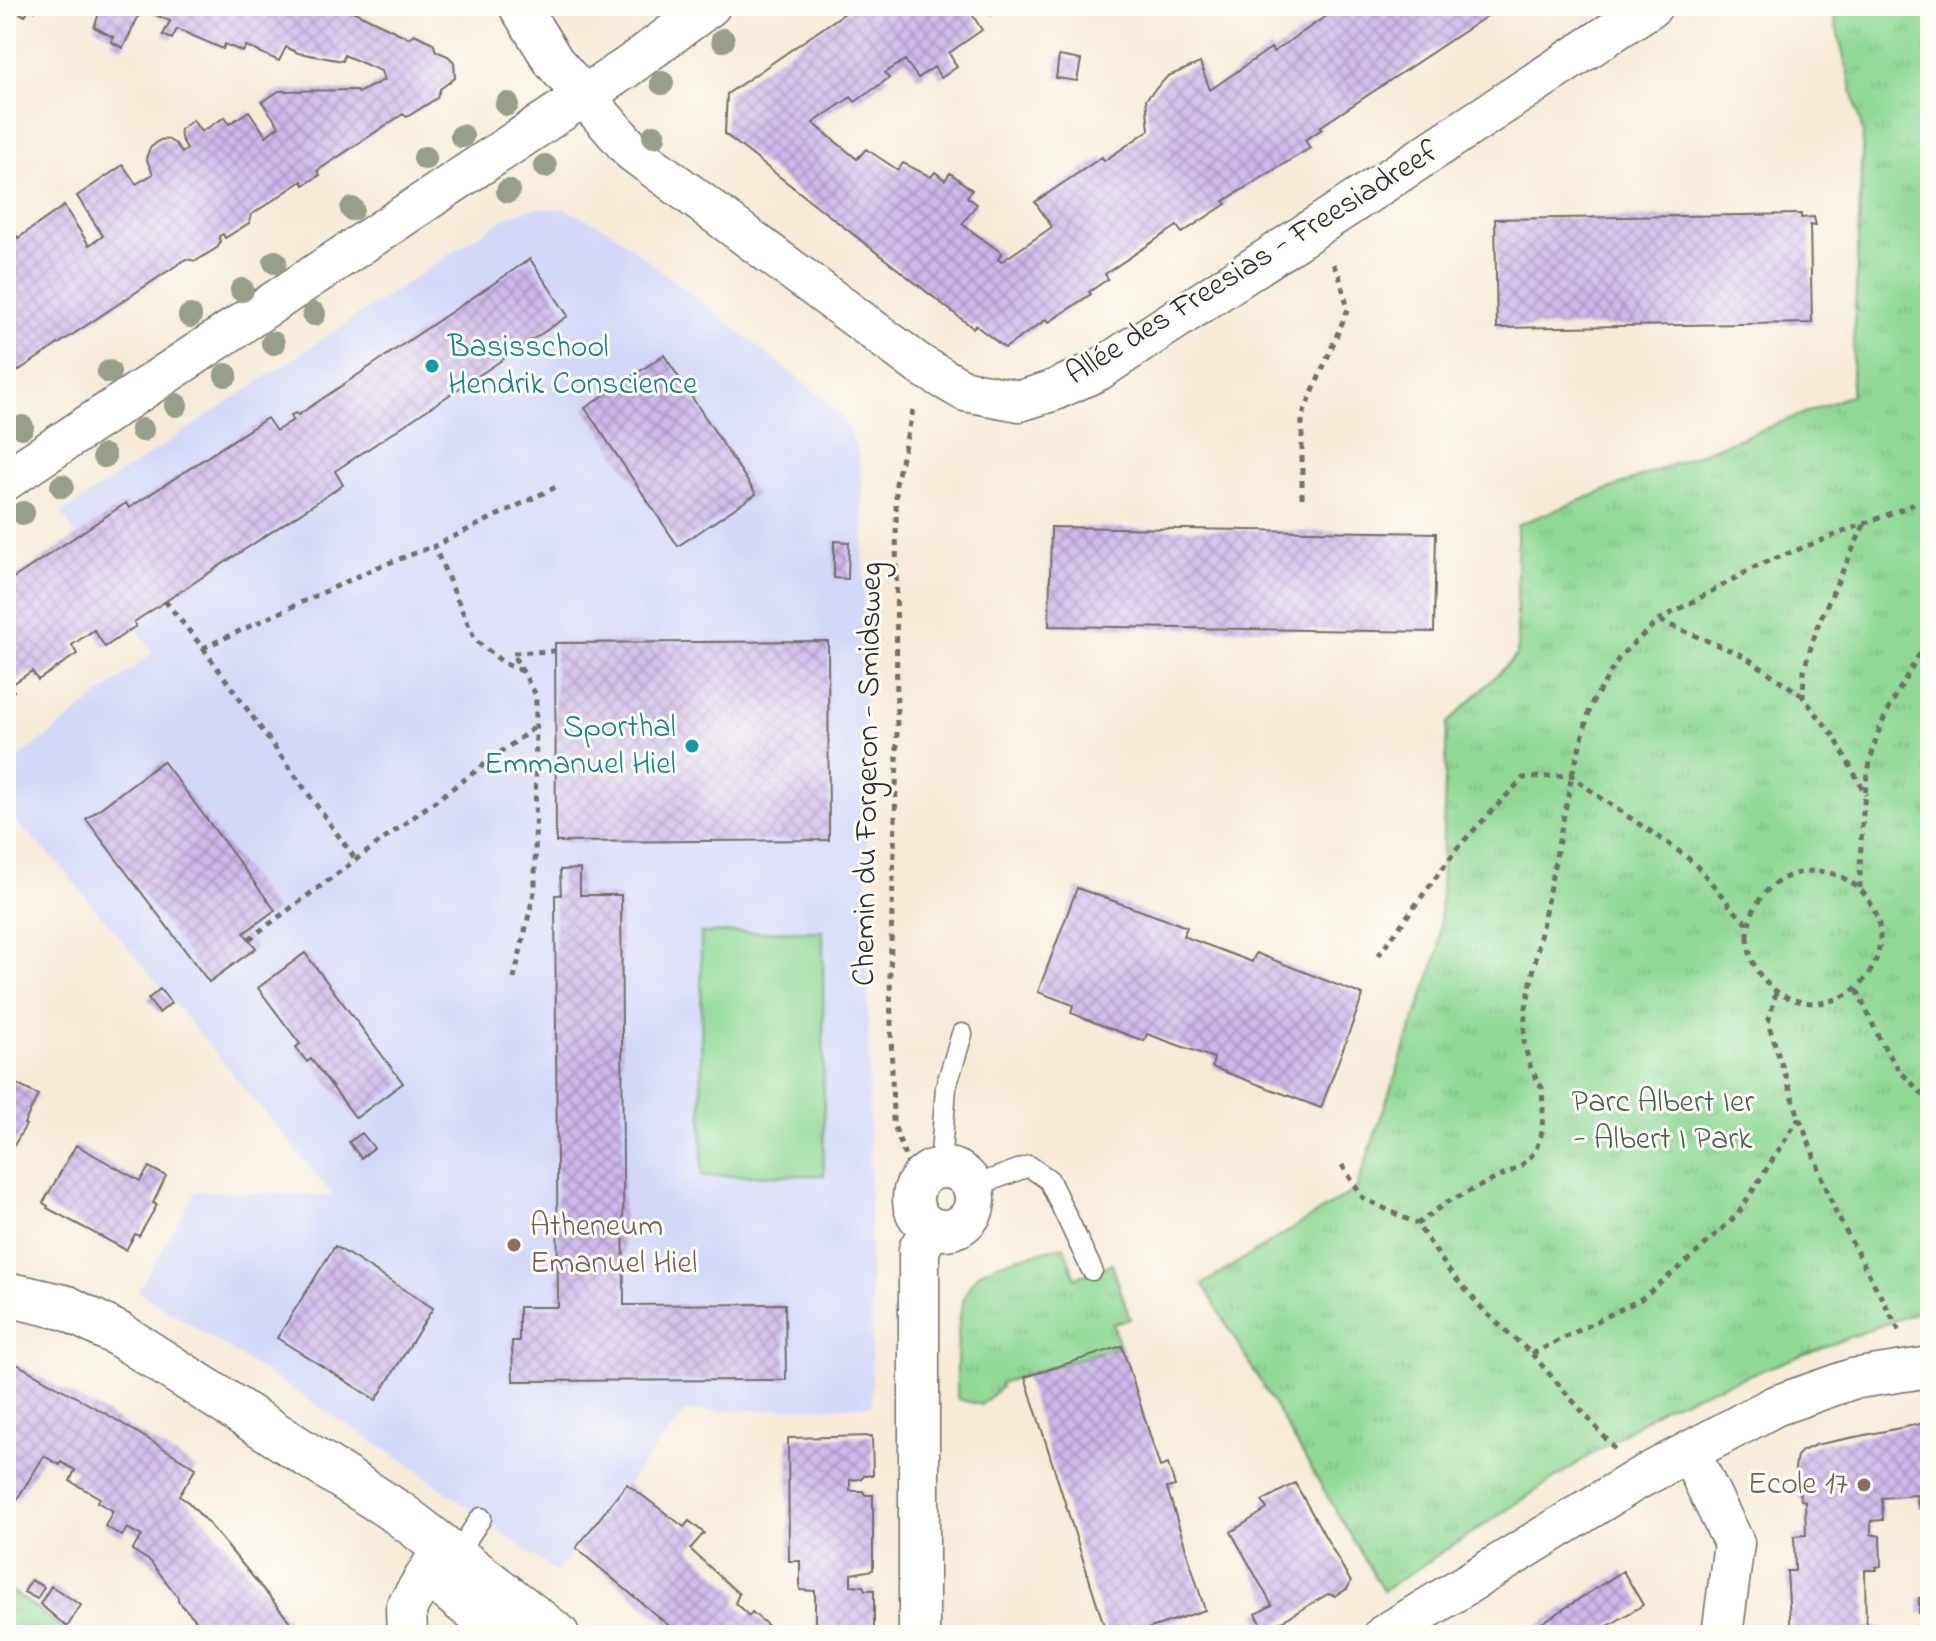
<svg xmlns="http://www.w3.org/2000/svg" width="1936" height="1641" font-family="'Indie Flower',sans-serif">
<style>
.built{fill:#d3d8f9}
.grass{fill:url(#grass-tufts);stroke:#5e8260;stroke-width:2}
.garden{fill:#90d995;stroke:#5e8260;stroke-width:2}
.building{fill:url(#building-cross-hatch)}
.lines{fill:none;stroke-linecap:round;stroke-linejoin:round}
.service-casing{stroke:#726e68;stroke-width:23}
.minor-casing{stroke:#726e68;stroke-width:43}
.tertiary-casing{stroke:#726e68;stroke-width:47}
.path{stroke:#726e68;stroke-width:5;stroke-dasharray:6 6;stroke-linecap:butt}
.service{stroke:#fff;stroke-width:20}
.minor{stroke:#fff;stroke-width:40}
.tertiary{stroke:#fff;stroke-width:44}
.tree{fill:#979e8a}
.culture-dot{fill:#0f9aa8;stroke:#fdfcf7;stroke-width:3}
.education-dot{fill:#8d6e63;stroke:#fdfcf7;stroke-width:3}
.labels{text-anchor:middle;dominant-baseline:central;stroke-width:6;stroke-linejoin:round;paint-order:stroke}
.street-label{font-size:32px;fill:#2b2b2b;stroke:#fdfcf7}
.culture-label{font-size:32px;fill:#0d838f;stroke:#fdfcf7;text-anchor:start}
.park-label{font-size:32px;fill:#495f4b;stroke:#fdfcf7}
.education-label{font-size:32px;fill:#785e54;stroke:#fdfcf7;text-anchor:start}
</style>
<defs>
<pattern id="grass-tufts" width="24" height="20" patternUnits="userSpaceOnUse" patternTransform="scale(2)"><rect width="24" height="20" fill="#90d995"/><path d="M3 7l-1-3M5 7V3M7 7l1-3M15 17l-1-3M17 17v-4M19 17l1-3" fill="none" stroke="#7cba81"/></pattern>
<pattern id="building-cross-hatch" width="8" height="8" patternUnits="userSpaceOnUse" patternTransform="scale(2)"><rect width="8" height="8" fill="#ceb7ec"/><path d="M0 0l8 8M0 8l8-8" fill="none" stroke="#a795bf"/></pattern>
</defs>
<rect width="100%" height="100%" fill="#fdfcf7"/>
<filter id="ink" filterUnits="userSpaceOnUse"><feTurbulence type="fractalNoise" baseFrequency=".0125" numOctaves="2"/><feDisplacementMap in="SourceGraphic" scale="16" xChannelSelector="R" yChannelSelector="G"/><feConvolveMatrix kernelMatrix="1 2 1 2 8 2 1 2 1" color-interpolation-filters="sRGB"/></filter>
<filter id="wash" filterUnits="userSpaceOnUse"><feTurbulence type="fractalNoise" baseFrequency=".006" numOctaves="4" result="noise"/><feDisplacementMap in="SourceGraphic" scale="32" xChannelSelector="R" yChannelSelector="G"/><feGaussianBlur stdDeviation="1.8" result="paint"/><feColorMatrix in="noise" values="0 0 0 0 0 0 0 0 0 0 0 0 0 0 0 0 0 1.4 0 .05"/><feComposite in="paint" operator="in"/></filter>
<g filter="url(#wash)">
<rect width="100%" height="100%" fill="#f7ebd8"/>
<path class="built" d="M537 208 565 209 608 229 817 393 841 416 851 434 858 453 863 494 872 1406 685 1412 556 1572 404 1461 138 1291 196 1191 334 1196 58 863 6 812V768L153 653 62 513 489 228 509 216Z"/>
<path class="grass" d="M1831 6H1930V1307L1664 1407 1383 1591 1203 1284 1356 1189 1439 950 1447 724 1517 655V525L1851 395 1863 133Z
M1064 1246 1075 1278 1112 1264 1130 1319 1113 1324 1120 1346 1000 1383 1001 1387 981 1405 957 1399C958 1365 950 1287 986 1269 1009 1258 1039 1253 1064 1246Z
M6 1587 8 1588 72 1635H6Z"/>
<path class="garden" d="M823 931 824 1175 702 1176 701 933Z"/>
<g id="blocks">
<path class="building" d="M6 6H37L35 11 29 8 25 16Z
M102 6H342L409 38 414 34 433 43 436 51 448 56 454 62 455 78 440 89 437 98 407 117 403 114 317 171 320 175 304 185 302 181 251 215 249 223 225 238 223 234 219 236 220 242 218 247 196 261 186 259 6 379V220L18 238 64 206 89 245 103 236 77 196 123 165 136 184 153 174 146 158 150 148 160 140 167 139 176 144 182 153 187 149 181 138 180 130 193 120 201 132 225 117 229 124 249 111 266 136 279 126 262 102 279 91 356 90 358 93 384 80 381 71 344 55 343 61 298 53 286 47 279 61 246 46 243 52 225 44 223 49 177 29 172 39 163 35 170 21 142 9 123 48 111 42 113 37 94 27Z
M855 6H863L865 9 869 6H972L968 8 982 30 949 53 957 67 941 78 934 67 918 78 905 60 885 73 889 78 855 102 851 97 813 123 857 159 866 149 898 170 903 163 931 177 935 172 945 180 950 173 972 190 967 197 977 204 962 224 1002 253 998 259 1001 262 1052 227 1035 202 1102 157 1104 161 1149 130 1146 99 1168 76 1200 63 1210 90 1271 48 1273 52 1341 6H1496L1488 11 1490 14 1320 127 1322 129 1305 140 1310 148 1224 201 1226 204 1182 233 1177 226 1157 239 1105 274 1108 279 1089 292 1091 294 1049 322 1047 319 1005 348 975 325 973 328 725 134 727 94Z
M985 6H1006L991 15Z
M1059 56 1081 60 1077 81 1056 78Z
M1801 214V218L1814 217 1816 226 1810 225 1812 323 1497 328 1495 219Z
M530 259 568 316 335 471 343 485 134 622 136 626 105 647 94 630 72 645 77 654 38 680 32 671 10 686 14 691 6 697V583L126 503 129 508 267 418 276 431 293 420 291 415 296 413 298 415Z
M664 355 756 494 678 546 585 408Z
M1051 527 1436 533 1434 632 1049 626Z
M834 541 849 542 848 579 834 578Z
M828 641 829 840 556 842 555 643Z
M163 761 275 910 244 933 256 948 209 982 86 819Z
M580 869V895H621L624 1305 785 1304 786 1380 513 1381 512 1341H519V1307H558L555 895H561L560 870Z
M1077 888 1187 927 1183 936 1252 962 1256 953 1363 995 1321 1108 1212 1067 1214 1058 1147 1034 1144 1041 1106 1027 1071 1013 1073 1005 1038 992Z
M305 953 403 1083 356 1118 311 1059 307 1062 296 1047 300 1044 258 988Z
M160 989 171 1003 159 1013 148 999Z
M6 1079 38 1095 24 1124 26 1125 6 1159Z
M362 1133 374 1148 361 1158 349 1142Z
M76 1145 140 1181 149 1167 166 1176 153 1203 157 1205 139 1236 135 1234 126 1250 47 1208 48 1206 43 1203Z
M335 1246 433 1308 376 1400 277 1338Z
M1122 1346 1160 1467 1168 1464 1175 1486 1167 1488 1205 1610 1129 1635H1107L1025 1377Z
M6 1358 108 1415 196 1468 179 1496 188 1502 209 1524 301 1635H210L178 1601V1597L150 1561 132 1550 142 1536 127 1528 122 1536 105 1526 113 1511 97 1502 100 1498 70 1481 75 1470 61 1462 60 1465 44 1456 16 1501 6 1495Z
M1930 1422V1505L1919 1508 1916 1495 1882 1498 1883 1520 1871 1521V1534L1880 1536 1881 1566 1876 1567 1877 1570H1865L1866 1628 1881 1627V1635L1791 1634 1787 1571H1795L1794 1536 1806 1535 1805 1501 1801 1500 1795 1468 1797 1456 1802 1451 1815 1445Z
M872 1436 873 1475H864L861 1479 850 1480V1491H863L865 1495H873V1570L851 1574V1585L863 1586 865 1590H874V1635H815V1591L800 1590V1561H789L788 1438Z
M1295 1483 1351 1582 1347 1589 1335 1596 1328 1594 1265 1631 1256 1614 1272 1605 1231 1532 1267 1509 1262 1501Z
M627 1484 684 1527 689 1521 704 1533 690 1549 739 1594 735 1603 749 1616 752 1612 779 1635H680L576 1548Z
M1623 1571 1643 1605 1593 1635H1521L1523 1629 1540 1624Z
M31 1580 44 1587 37 1599 24 1592Z
M51 1586 81 1605 67 1627 40 1604Z
M1930 1597V1612L1919 1613V1598Z
M1922 1626H1930V1635H1923Z"/>
</g>
</g>
<g filter="url(#ink)">
<use href="#blocks" fill-opacity="0" stroke="#726e68" stroke-width="2"/>
<g class="lines">
<defs>
<path id="service" d="M940 1168 946 1087 962 1034
M972 1187 1029 1166 1049 1180 1092 1270
M452 1561 481 1518"/>
<path id="minor" d="M519 6 554 62 633 152 920 365 965 391 1020 401 1052 391 1097 371 1652 6
M6 480 626 68 710 6
M913 1199a31 31 0 1 1 62 0a31 31 0 1 1-62 0Z
M1690 1453 1734 1543 1722 1635
M407 1635 406 1608 443 1548
M919 1635V1249L931 1228
M1384 1635 1636 1480 1775 1406 1852 1379 1930 1367"/>
<path id="tertiary" d="M20 1297 67 1308 120 1335 400 1514 557 1635
M448 1589 505 1635"/>
</defs>
<use href="#service" class="service-casing"/>
<use href="#minor" class="minor-casing"/>
<use href="#tertiary" class="tertiary-casing"/>
<path class="path" d="M1302 498V417L1348 309 1339 275 1333 264
M1864 525 1819 622 1804 669 1803 697 1834 736 1866 795
M165 601 203 648 378 567 434 546
M1660 621 1744 656 1803 696
M203 648 356 860
M522 671 505 664 475 640 434 546 558 486
M1748 937a66 66 0 1 1 132 0a66 66 0 1 1-132 0Z
M1860 888C1860 841 1863 766 1882 723 1896 693 1914 664 1930 636
M249 939 535 727
M1378 956 1459 846 1523 778 1572 775C1608 807 1651 829 1689 859 1709 876 1726 905 1748 924
M514 979 535 888 536 695 512 653 555 651
M1857 990 1881 1042 1899 1070 1930 1102
M1776 993 1768 1023 1799 1117 1836 1213 1900 1332
M1342 1165 1363 1198 1417 1224
M909 1167 893 1122 890 975 897 756 896 483 914 406
M1532 1354 1641 1299 1694 1255 1738 1214 1799 1118
M1615 1449 1532 1354 1487 1314 1450 1272 1417 1224 1447 1202 1520 1167 1535 1152 1542 1132 1543 1108 1542 1088 1531 1069 1524 1043 1525 1013 1572 775 1591 705 1620 656 1659 620 1761 564 1930 498"/>
<use href="#service" class="service"/>
<use href="#minor" class="minor"/>
<use href="#tertiary" class="tertiary"/>
</g>
<g class="tree">
<circle cx="723" cy="40" r="12"/>
<circle cx="662" cy="83" r="12"/>
<circle cx="507" cy="104" r="12"/>
<circle cx="462" cy="136" r="12"/>
<circle cx="654" cy="136" r="12"/>
<circle cx="425" cy="158" r="12"/>
<circle cx="545" cy="166" r="12"/>
<circle cx="508" cy="191" r="12"/>
<circle cx="352" cy="209" r="12"/>
<circle cx="275" cy="262" r="12"/>
<circle cx="242" cy="290" r="12"/>
<circle cx="314" cy="314" r="12"/>
<circle cx="190" cy="316" r="12"/>
<circle cx="273" cy="343" r="12"/>
<circle cx="109" cy="372" r="12"/>
<circle cx="226" cy="375" r="12"/>
<circle cx="176" cy="405" r="12"/>
<circle cx="22" cy="427" r="12"/>
<circle cx="142" cy="430" r="12"/>
<circle cx="104" cy="456" r="12"/>
<circle cx="62" cy="486" r="12"/>
<circle cx="23" cy="513" r="12"/>
</g>
</g>
<g class="culture-dot">
<circle cx="432" cy="366" r="8"/>
<circle cx="692" cy="746" r="8"/>
</g>
<g class="education-dot">
<circle cx="514" cy="1245" r="8"/>
<circle cx="1864" cy="1485" r="8"/>
</g>
<g class="labels">
<g class="street-label">
<text transform="translate(1253 264) rotate(-32)">Allée des Freesias - Freesiadreef</text>
<text transform="translate(869 774) rotate(-89)">Chemin du Forgeron - Smidsweg</text>
</g>
<g class="culture-label">
<text x="448" y="348">Basisschool<tspan x="448" dy="37">Hendrik Conscience</tspan></text>
<text x="676" y="728" text-anchor="end">Sporthal<tspan x="676" dy="37">Emmanuel Hiel</tspan></text>
</g>
<g class="park-label">
<text x="1663" y="1103">Parc Albert Ier<tspan x="1663" dy="37">- Albert I Park</tspan></text>
</g>
<g class="education-label">
<text x="530" y="1227">Atheneum<tspan x="530" dy="37">Emanuel Hiel</tspan></text>
<text x="1848" y="1485" text-anchor="end">Ecole 17</text>
</g>
</g>
<rect width="1936" height="1641" fill="none" stroke="#fdfcf7" stroke-width="32"/>
</svg>
